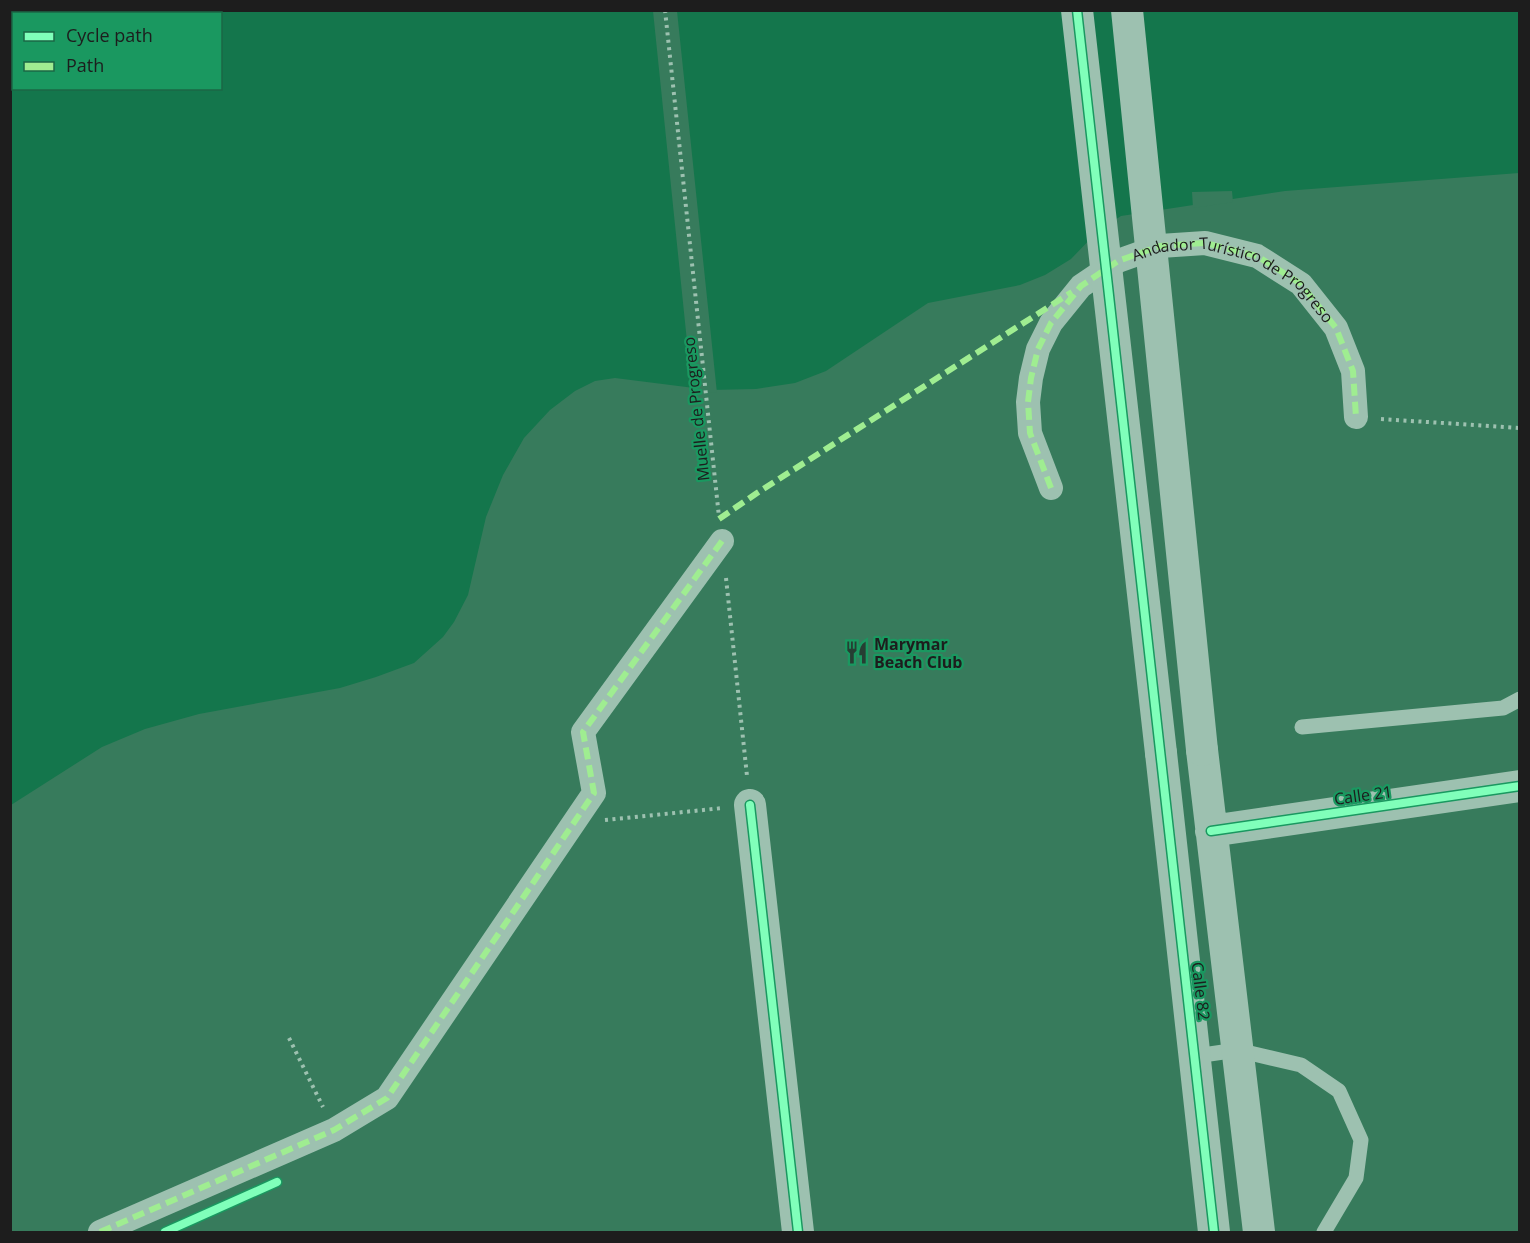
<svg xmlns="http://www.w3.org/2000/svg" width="1530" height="1243" font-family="'Open Sans',sans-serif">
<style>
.water{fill:#14764c;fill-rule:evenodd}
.pier{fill:#377b5c}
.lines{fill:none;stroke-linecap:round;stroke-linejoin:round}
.path{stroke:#9dc1b0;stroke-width:4;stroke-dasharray:3 4.5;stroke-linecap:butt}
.service{stroke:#9dc1b0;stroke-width:15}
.pedestrian{stroke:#9dc1b0;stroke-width:24}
.minor{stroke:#9dc1b0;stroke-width:32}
.minor-bridge{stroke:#9dc1b0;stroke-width:32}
.quiet{stroke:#9fed91;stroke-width:6;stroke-dasharray:12 6;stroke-linecap:butt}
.cycleway-casing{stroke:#1a9860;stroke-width:11}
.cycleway{stroke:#80ffba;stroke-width:8}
.labels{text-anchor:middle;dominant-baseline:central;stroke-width:4.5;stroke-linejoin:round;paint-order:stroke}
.street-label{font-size:16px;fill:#1d1d1d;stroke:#1a9860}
.poi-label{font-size:16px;font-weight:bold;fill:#1d1d1d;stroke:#1a9860;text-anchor:start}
</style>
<rect width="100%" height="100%" fill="#377b5c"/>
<path class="water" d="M11 11H1519V173L1285 191 1121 216 1098 231 1071 259 1045 275 1020 285 928 303 826 371 795 383 756 389 710 390 615 378 595 381 575 391 550 410 524 438 503 475 486 517 468 595 454 622 443 637 414 663 376 677 340 688 199 714 145 729 102 747 11 805ZM14 14H220V88H14Z"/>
<path class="pier" d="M653 11H677L717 393 692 390Z
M1232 191 1233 202 1193 208 1192 192Z"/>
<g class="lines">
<path class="path" d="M665 10 719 517
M1381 419 1520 428
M726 578 747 776
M605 820 723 808
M289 1038 323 1107"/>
<path class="service" d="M1302 727 1503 708 1520 699
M1196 1056 1237 1050 1301 1065 1339 1091 1361 1140 1356 1178 1324 1232"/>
<g class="pedestrian">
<path id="s1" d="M1051 488 1030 433 1028 402 1031 378 1038 349 1051 323 1081 286 1118 261 1160 246 1205 243 1257 256 1301 284 1336 328 1353 371 1356 417"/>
<path d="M100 1232 334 1130 387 1098 594 793 583 732 722 541"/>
</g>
<path class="minor" d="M1202 750 1259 1232
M1161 753 1214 1232
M750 805 798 1232
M1211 831 1520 786"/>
<path class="minor-bridge" d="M1077 10 1161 753
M1127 10 1202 750"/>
<path class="quiet" d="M1051 488 1030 433 1028 402 1031 378 1038 349 1051 323 1081 286 1118 261 1160 246 1205 243 1257 256 1301 284 1336 328 1353 371 1356 417
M719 519 757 493 1072 292
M100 1232 334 1130 387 1098 594 793 583 732 722 541"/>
<defs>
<path id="cycleway" d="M1077 10 1214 1232
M750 805 798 1232
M1211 831 1520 786
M165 1232 277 1182"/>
</defs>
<use href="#cycleway" class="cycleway-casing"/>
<use href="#cycleway" class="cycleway"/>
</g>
<defs>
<symbol id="restaurant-bare" viewBox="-9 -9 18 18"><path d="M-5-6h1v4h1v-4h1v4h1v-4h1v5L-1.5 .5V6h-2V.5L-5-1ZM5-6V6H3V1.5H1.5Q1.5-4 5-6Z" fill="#263e33" stroke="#1a9860" stroke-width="2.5" paint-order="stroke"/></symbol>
</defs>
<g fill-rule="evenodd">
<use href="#restaurant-bare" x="840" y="636" width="33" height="33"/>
</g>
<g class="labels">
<g class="street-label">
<text stroke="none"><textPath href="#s1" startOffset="394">Andador Turístico de Progreso</textPath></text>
<text transform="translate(696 409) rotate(-96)">Muelle de Progreso</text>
<text transform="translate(1363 795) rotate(-8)">Calle 21</text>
<text transform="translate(1201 991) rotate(83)">Calle 82</text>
</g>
<g class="poi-label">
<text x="874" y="644">Marymar<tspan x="874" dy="18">Beach Club</tspan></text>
</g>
</g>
<rect width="1530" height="1243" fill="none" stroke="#1d1d1d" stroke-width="24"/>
<rect x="12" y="12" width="210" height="78" fill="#1a9860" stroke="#1b6745" stroke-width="1.5"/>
<rect x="24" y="32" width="30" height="9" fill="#80ffba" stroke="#1b6745" stroke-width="1.5"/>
<text x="66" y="42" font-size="18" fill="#1d1d1d">Cycle path</text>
<rect x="24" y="62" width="30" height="9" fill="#9fed91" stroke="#1b6745" stroke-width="1.5"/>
<text x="66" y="72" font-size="18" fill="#1d1d1d">Path</text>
</svg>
